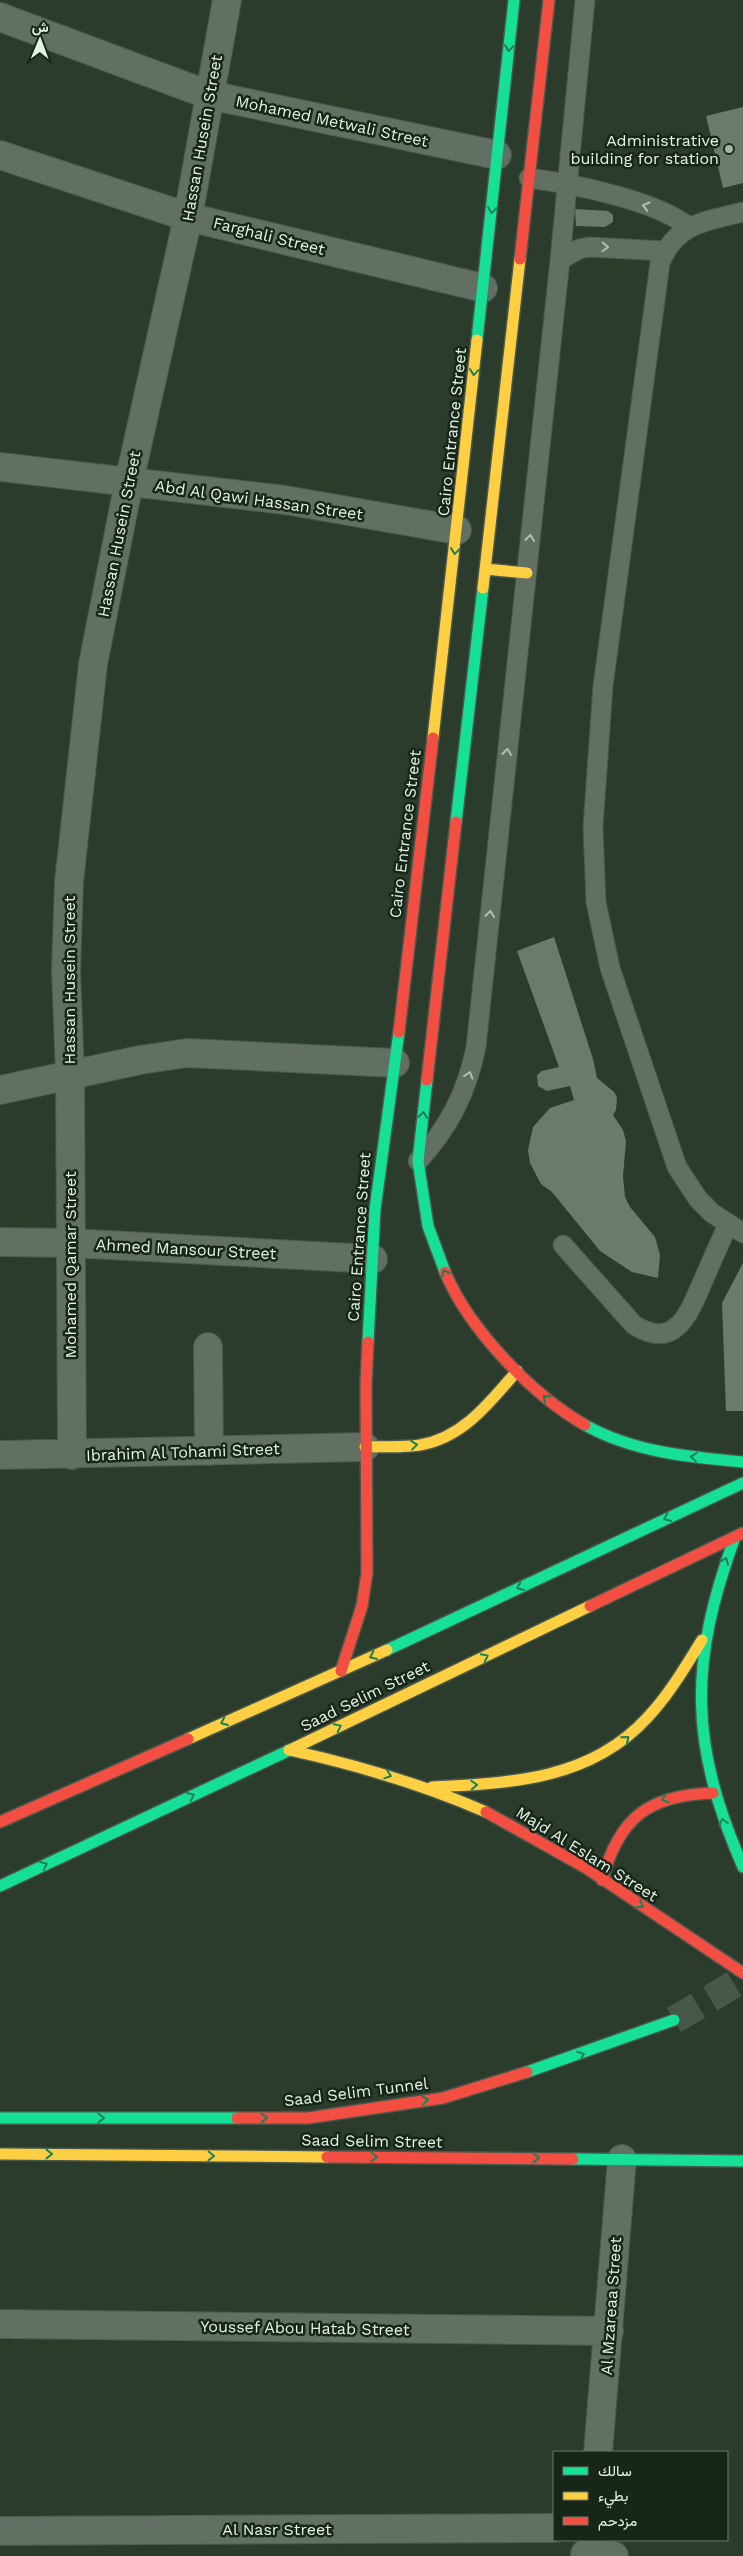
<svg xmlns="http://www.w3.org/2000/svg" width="743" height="2556" font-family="'Work Sans',Vazirmatn,sans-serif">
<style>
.building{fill:#6c7a6d}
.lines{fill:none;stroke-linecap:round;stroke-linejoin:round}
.secondary-tunnel{stroke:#465848;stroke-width:28;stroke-dasharray:28 14;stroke-linecap:butt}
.lane-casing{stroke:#49584b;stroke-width:21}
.street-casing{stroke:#49584b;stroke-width:30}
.fast-casing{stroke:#49584b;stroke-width:14}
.slow-casing{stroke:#49584b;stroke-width:14}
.jam-casing{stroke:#49584b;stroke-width:14}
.lane{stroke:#626f63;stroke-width:19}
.street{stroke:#626f63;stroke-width:28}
.fast{stroke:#16e098;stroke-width:11}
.slow{stroke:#ffcf43;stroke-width:11}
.jam{stroke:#f24e42;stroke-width:11}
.oneway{stroke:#178358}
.oneway2{stroke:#afbfb0}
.poi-dot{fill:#a2b4a4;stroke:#182619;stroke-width:2}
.labels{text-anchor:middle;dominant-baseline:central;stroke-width:5;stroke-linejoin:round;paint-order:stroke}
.street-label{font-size:16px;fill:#e2f5e4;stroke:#182619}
.poi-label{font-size:16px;fill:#e2f5e4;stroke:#182619;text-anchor:end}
</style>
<rect width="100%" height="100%" fill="#2b3c2d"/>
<path class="building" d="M743 107V183L723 188 706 116Z
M575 209 608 211 613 215V222L605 227 576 226Z
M554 937 593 1059 597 1078 614 1092 617 1097 616 1110 613 1115 623 1130 626 1141 623 1176 625 1197 630 1207 655 1237 660 1255 658 1278 632 1272 600 1251 552 1192 541 1184 530 1163 528 1150 533 1127 550 1108 574 1100 570 1086 547 1091 538 1086 537 1075 542 1071 559 1067 517 951Z
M743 1263V1411H726L722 1303Z"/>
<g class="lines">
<path class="secondary-tunnel" d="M674 2020 743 1979"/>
<defs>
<path id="lane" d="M529 178C573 184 655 200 689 227
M743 212C706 221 676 223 660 263L603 686 593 827 596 902 610 968 677 1167 698 1199 712 1213 743 1233
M560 260 579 249 589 247 665 251
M418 1161C449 1127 467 1092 476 1047L560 260 585 0
M563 1245 634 1325C676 1351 689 1313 703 1281 711 1262 720 1243 728 1224"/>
<path id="street" d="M0 17 209 95 497 155
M0 155 188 217 483 288
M0 467 285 500 457 530
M0 1090 140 1060 187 1053 395 1063
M0 1242 70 1243 373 1259
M208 1347 209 1451
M0 1455 365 1447
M72 1455 70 1075 66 970 69 882 93 664 129 482 188 217 227 0
M0 2324 609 2331
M598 2452 622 2159
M0 2531 554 2528
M585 2554 614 2556"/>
<path id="fast" d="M477 340 514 0
M456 822 483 588
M427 1080 418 1161 428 1226 445 1272
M368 1342 375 1209 399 1032
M585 1425C633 1452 688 1457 743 1462
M735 1537C689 1663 689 1743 743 1867
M387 1650 743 1483
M0 1886 292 1749
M527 2072 674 2020
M0 2118H237
M573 2159 743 2161"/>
<path id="slow" d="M485 569 527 573
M483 588 520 259
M433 738 477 340
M365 1447C383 1446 402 1448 420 1445 463 1438 490 1402 517 1371
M188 1739 387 1650
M292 1749 590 1606
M289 1750C357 1765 422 1784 486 1812
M432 1787C511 1783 590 1780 647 1718 669 1695 685 1667 702 1640
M0 2154 327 2157"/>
<path id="jam" d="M520 259 549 0
M399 1032 433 738
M427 1080 456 822
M445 1272C469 1329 531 1394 585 1425
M590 1606 743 1533
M341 1671 362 1606 367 1573 366 1384 368 1342
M486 1812 586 1868 743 1973
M0 1822 188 1739
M602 1880C619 1818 648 1795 713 1793
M237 2118H308L443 2098 527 2072
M327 2157 573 2159"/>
</defs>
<use href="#lane" class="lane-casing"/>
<use href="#street" class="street-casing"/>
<use href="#fast" class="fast-casing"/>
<use href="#slow" class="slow-casing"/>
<use href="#jam" class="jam-casing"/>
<use href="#lane" class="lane"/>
<use href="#street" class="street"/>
<use href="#fast" class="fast"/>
<use href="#slow" class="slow"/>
<use href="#jam" class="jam"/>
</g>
<defs><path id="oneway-chevron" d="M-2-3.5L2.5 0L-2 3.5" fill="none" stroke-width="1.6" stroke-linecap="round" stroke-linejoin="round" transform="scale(1.25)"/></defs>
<g class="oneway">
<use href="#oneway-chevron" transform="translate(509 48) rotate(96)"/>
<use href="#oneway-chevron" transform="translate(492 210) rotate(96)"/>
<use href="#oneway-chevron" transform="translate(474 372) rotate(96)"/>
<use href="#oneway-chevron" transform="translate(455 551) rotate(97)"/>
<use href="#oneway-chevron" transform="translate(423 1115) rotate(-84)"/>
<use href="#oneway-chevron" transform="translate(445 1273) rotate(-115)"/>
<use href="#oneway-chevron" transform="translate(546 1398) rotate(-141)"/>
<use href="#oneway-chevron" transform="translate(414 1445) rotate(-7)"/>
<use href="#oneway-chevron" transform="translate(694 1457) rotate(-174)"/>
<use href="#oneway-chevron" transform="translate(667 1518) rotate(155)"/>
<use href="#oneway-chevron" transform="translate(725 1561) rotate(-68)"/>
<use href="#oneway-chevron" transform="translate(520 1587) rotate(155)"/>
<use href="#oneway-chevron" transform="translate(373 1656) rotate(155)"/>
<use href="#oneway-chevron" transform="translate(485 1657) rotate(-26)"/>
<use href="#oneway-chevron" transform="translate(224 1722) rotate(156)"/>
<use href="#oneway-chevron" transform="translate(338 1727) rotate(-26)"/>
<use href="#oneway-chevron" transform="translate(626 1739) rotate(-40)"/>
<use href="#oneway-chevron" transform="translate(388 1775) rotate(19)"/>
<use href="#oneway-chevron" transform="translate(474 1785) rotate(-3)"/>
<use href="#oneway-chevron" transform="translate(191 1796) rotate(-25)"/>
<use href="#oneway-chevron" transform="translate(665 1799) rotate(159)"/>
<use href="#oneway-chevron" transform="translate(723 1822) rotate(-108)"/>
<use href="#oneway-chevron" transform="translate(44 1865) rotate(-25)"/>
<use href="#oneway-chevron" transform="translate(640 1905) rotate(33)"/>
<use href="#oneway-chevron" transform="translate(581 2055) rotate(-21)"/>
<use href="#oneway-chevron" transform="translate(425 2100) rotate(-8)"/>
<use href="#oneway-chevron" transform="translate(101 2118)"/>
<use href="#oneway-chevron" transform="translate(264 2118)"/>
<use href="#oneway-chevron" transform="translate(49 2154)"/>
<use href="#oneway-chevron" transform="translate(211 2156) rotate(1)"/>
<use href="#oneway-chevron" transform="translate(374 2157) rotate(1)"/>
<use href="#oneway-chevron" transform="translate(536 2158) rotate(1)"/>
</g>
<g class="oneway2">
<use href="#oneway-chevron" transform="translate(646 206) rotate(-164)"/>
<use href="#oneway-chevron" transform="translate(605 247) rotate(3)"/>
<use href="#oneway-chevron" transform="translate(530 538) rotate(-84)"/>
<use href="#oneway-chevron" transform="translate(507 752) rotate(-84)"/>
<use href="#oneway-chevron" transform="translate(490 914) rotate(-84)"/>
<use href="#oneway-chevron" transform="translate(469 1075) rotate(-73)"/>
</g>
<circle class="poi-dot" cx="729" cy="149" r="5"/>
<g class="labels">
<g class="street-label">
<text transform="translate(332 121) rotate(12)">Mohamed Metwali Street</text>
<text transform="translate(202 138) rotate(-80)">Hassan Husein Street</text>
<text transform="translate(269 236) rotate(14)">Farghali Street</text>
<text transform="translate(452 432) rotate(-84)">Cairo Entrance Street</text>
<text transform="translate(259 500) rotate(8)">Abd Al Qawi Hassan Street</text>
<text transform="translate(119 534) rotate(-79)">Hassan Husein Street</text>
<text transform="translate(405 834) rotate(-83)">Cairo Entrance Street</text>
<text transform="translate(69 980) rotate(-90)">Hassan Husein Street</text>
<text transform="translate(359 1237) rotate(-86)">Cairo Entrance Street</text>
<text transform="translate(186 1249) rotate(3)">Ahmed Mansour Street</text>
<text transform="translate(70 1265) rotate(-90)">Mohamed Qamar Street</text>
<text transform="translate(183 1452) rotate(-2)">Ibrahim Al Tohami Street</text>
<text transform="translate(365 1696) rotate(-26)">Saad Selim Street</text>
<text transform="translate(587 1854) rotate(32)">Majd Al Eslam Street</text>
<text transform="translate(356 2092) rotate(-7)">Saad Selim Tunnel</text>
<text transform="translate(372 2141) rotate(1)">Saad Selim Street</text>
<text transform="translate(611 2306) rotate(-86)">Al Mzareaa Street</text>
<text transform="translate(305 2328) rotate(1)">Youssef Abou Hatab Street</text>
<text x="277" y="2529">Al Nasr Street</text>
</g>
<g class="poi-label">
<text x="719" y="140">Administrative<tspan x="719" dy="18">building for station</tspan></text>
</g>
</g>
<rect x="553" y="2451" width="175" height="90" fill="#182619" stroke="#69796a"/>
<rect x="563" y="2467" width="25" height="8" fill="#16e098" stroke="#69796a"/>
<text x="598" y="2476" font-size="15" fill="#e2f5e4">سالك</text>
<rect x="563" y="2492" width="25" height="8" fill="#ffcf43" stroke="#69796a"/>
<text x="598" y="2501" font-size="15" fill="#e2f5e4">بطيء</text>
<rect x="563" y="2517" width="25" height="8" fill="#f24e42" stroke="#69796a"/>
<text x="598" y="2526" font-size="15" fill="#e2f5e4">مزدحم</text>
<g transform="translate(40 40) rotate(1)" stroke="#182619" stroke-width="4" paint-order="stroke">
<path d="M0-4L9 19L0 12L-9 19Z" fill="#e2f5e4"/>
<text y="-8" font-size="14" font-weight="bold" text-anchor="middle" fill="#e2f5e4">ش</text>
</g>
</svg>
